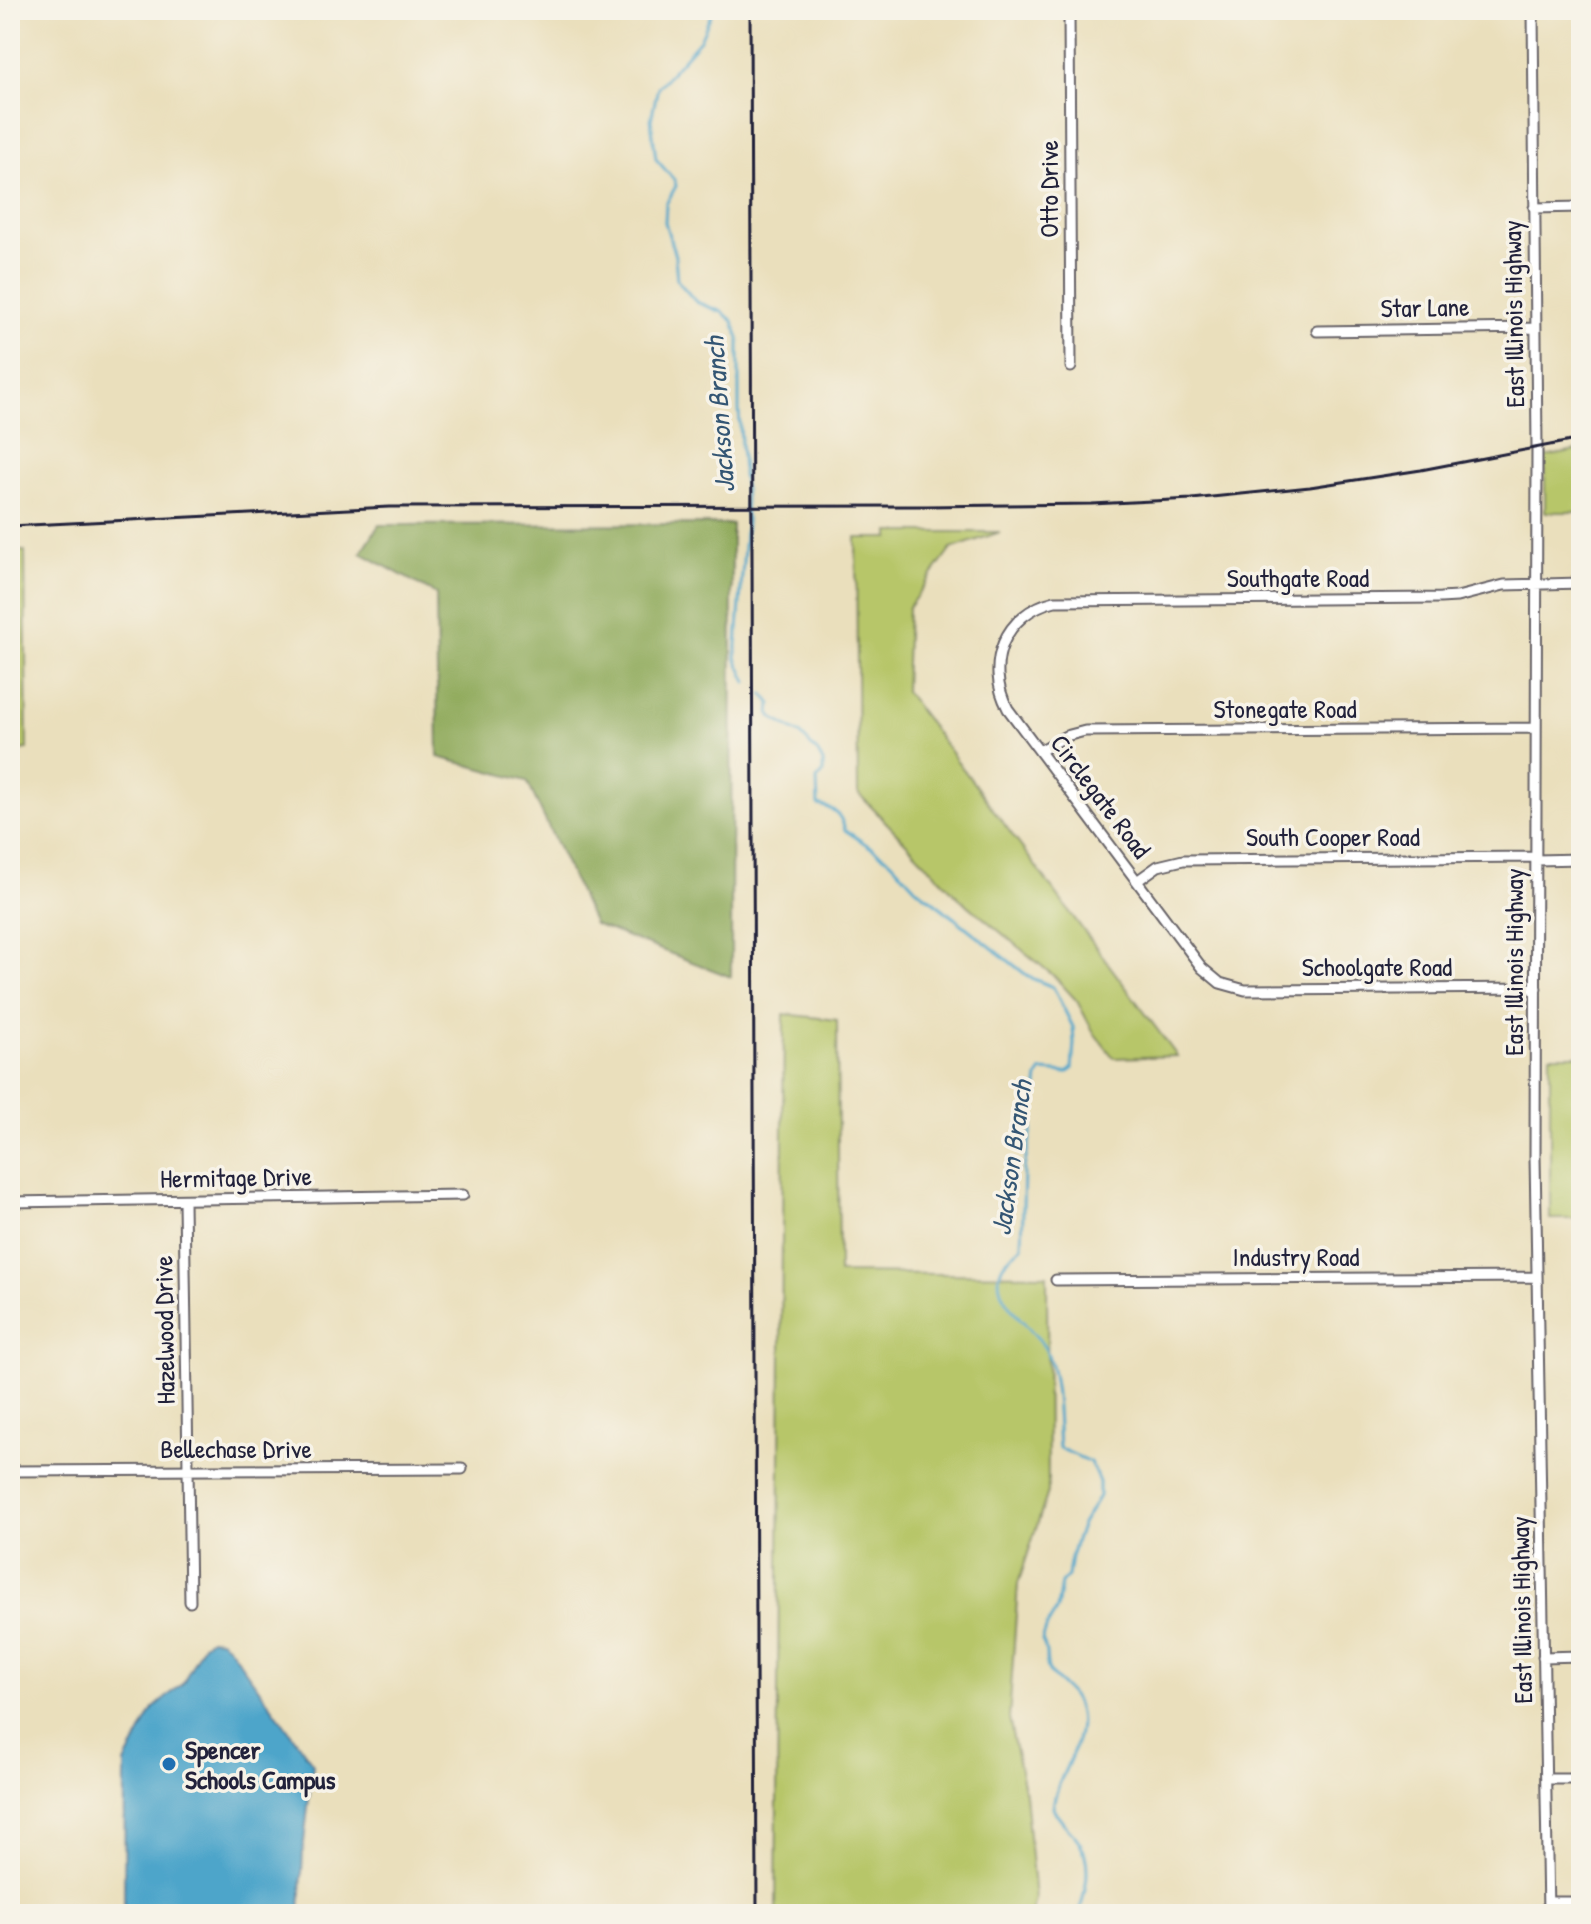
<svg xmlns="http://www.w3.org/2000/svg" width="1591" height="1924" font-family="'Patrick Hand',sans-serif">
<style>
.green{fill:#b7c669;stroke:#6c7452;stroke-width:2}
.forest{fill:#91ab5d;stroke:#5a664c;stroke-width:2}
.water{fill:#4ea5ca;stroke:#386482;stroke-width:2}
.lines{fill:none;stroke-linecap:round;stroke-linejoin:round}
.stream{stroke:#4ea5ca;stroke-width:3}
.street-casing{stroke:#686468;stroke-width:13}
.street{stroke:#fff;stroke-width:9}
.rail{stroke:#22223b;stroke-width:3}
.poi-dot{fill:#1f6fb2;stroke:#f7f3e8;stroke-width:3}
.labels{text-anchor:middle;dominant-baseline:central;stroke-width:7;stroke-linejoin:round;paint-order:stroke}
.street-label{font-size:26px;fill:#22223b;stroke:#f7f3e8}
.poi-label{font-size:26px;font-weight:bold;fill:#22223b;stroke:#f7f3e8;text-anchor:start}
.water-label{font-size:28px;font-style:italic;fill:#345674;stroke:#f7f3e8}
</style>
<rect width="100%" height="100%" fill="#f7f3e8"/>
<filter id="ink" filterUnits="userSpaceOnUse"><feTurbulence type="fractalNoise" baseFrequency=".0125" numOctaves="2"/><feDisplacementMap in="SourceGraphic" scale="16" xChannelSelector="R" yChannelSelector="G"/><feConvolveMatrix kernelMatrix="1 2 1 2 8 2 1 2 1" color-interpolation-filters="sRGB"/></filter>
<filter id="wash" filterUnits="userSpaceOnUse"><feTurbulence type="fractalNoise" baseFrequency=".006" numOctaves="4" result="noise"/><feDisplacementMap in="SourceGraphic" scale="32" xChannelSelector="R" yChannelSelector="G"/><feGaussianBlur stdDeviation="1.8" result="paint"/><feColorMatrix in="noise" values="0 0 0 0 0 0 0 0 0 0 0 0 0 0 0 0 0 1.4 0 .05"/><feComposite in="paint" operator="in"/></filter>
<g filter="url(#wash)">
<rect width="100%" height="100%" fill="#eadfbc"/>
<path class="green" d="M1581 450V512H1545V457Z
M890 532H1000L951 549 908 608 905 691 1177 1056 1114 1058 1094 1033 1077 1001 1055 977 958 897 858 793 856 538H890Z
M10 551H25L27 749 10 751Z
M784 1014 837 1020 839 1273 1047 1275 1048 1492 1018 1584 1009 1719 1025 1794 1035 1899 1031 1914H776Z
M1550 1055H1581V1219H1550Z"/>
<path class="forest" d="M732 524 731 977 594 924 527 781 438 757 436 594 361 553 379 525Z"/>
<path class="water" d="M210 1639 220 1640 228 1646 313 1764 303 1851 300 1914H124L125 1763 153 1709 183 1683 203 1644Z"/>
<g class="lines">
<path class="stream" d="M713 10 700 40 658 87 651 120 656 159 675 181 676 186 666 204 665 222 675 256 677 280 696 302 722 312 733 321 739 338V410L746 520 736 658 747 682
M763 694 771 704 770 713 773 718 801 735 818 753 823 762V773L817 780 818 805C834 808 841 814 845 830L891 861 915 887 1029 977 1053 987 1073 1027 1074 1043 1072 1069 1067 1073 1042 1071 1038 1077 1032 1130 1024 1168 1022 1247C1017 1252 1007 1258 1003 1265 984 1300 1039 1328 1048 1355 1058 1383 1057 1418 1059 1448L1090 1462 1099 1482V1496L1081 1526 1071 1556 1068 1576 1061 1583 1057 1609 1047 1626 1042 1641C1049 1651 1044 1661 1049 1671 1055 1682 1068 1688 1074 1699 1094 1736 1057 1771 1053 1807 1058 1822 1073 1830 1080 1843 1093 1865 1085 1892 1079 1914"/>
</g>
</g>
<g filter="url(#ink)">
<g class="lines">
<defs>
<path id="street" d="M1069 10 1071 367
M1533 10 1537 448 1535 1157 1548 1914
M1534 208 1581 207
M1317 331 1535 328
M1040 751 1066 736 1085 731 1535 728
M1536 860 1581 859
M1137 881 1158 866 1183 860 1536 857
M1536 988 1245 990 1220 983 1202 968 1008 709C984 665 1004 613 1055 601L1440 598 1457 597 1504 585 1581 583
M184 1201 190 1602
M10 1202 463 1195
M1056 1280 1537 1277
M10 1471 462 1469
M1543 1657 1581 1656
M1548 1779H1581
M1548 1902H1581"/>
</defs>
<use href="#street" class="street-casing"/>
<use href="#street" class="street"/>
<path class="rail" d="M750 10 757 1914
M10 526 389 507 926 506 1092 504 1192 499 1310 487 1421 470 1581 439"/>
</g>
</g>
<circle class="poi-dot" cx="169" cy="1764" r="8"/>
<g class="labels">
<g class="street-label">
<text transform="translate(1048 189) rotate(-90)">Otto Drive</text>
<text transform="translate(1425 307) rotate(-1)">Star Lane</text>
<text transform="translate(1513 314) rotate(-91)">East Illinois Highway</text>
<text x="1298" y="577">Southgate Road</text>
<text x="1285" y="708">Stonegate Road</text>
<text transform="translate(1101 796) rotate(53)">Circlegate Road</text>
<text x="1333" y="836">South Cooper Road</text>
<text transform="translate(1513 962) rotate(-90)">East Illinois Highway</text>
<text x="1377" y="966">Schoolgate Road</text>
<text transform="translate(236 1177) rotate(-1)">Hermitage Drive</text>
<text x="1296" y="1256">Industry Road</text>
<text transform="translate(164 1330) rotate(-91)">Hazelwood Drive</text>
<text x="236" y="1448">Bellechase Drive</text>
<text transform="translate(1521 1610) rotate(-91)">East Illinois Highway</text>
</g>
<g class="poi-label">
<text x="185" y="1749">Spencer<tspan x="185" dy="30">Schools Campus</tspan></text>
</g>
<g class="water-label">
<text transform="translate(719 415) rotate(-94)">Jackson Branch</text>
<text transform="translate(1011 1158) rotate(-82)">Jackson Branch</text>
</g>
</g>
<rect width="1591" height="1924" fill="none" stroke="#f7f3e8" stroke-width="40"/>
</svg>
